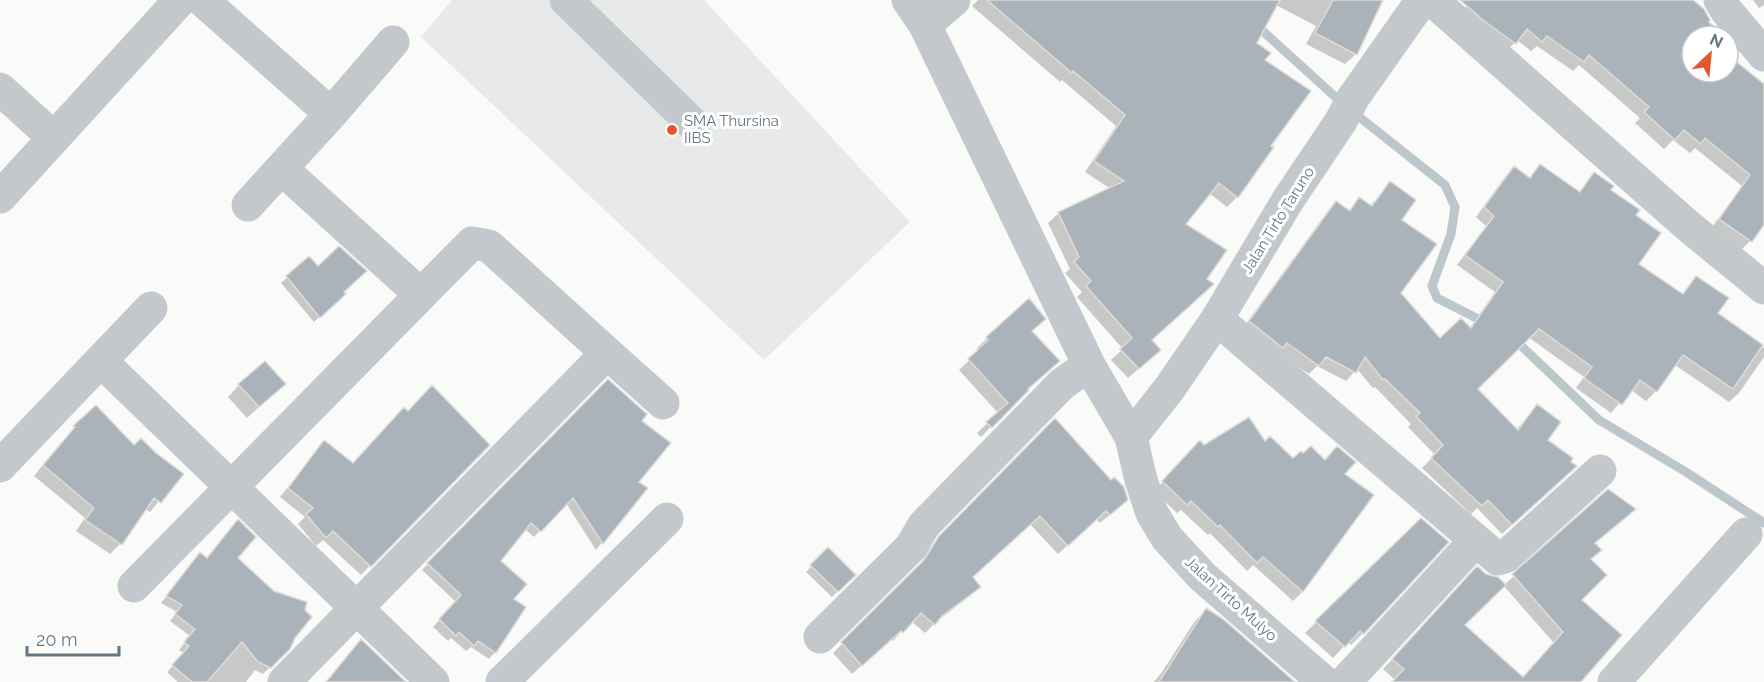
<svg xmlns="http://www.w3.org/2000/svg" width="1764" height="682" font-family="Raleway,sans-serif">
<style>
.built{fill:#e8e9e9}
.shadow{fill:#0003;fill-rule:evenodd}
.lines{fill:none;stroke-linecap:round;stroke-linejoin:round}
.stream{stroke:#bbc7cb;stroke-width:9}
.building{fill:#aab3b9;stroke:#dcdcda;stroke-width:1.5}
.minor{stroke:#c3c8cc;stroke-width:33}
.poi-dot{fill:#e4572e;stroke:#fff;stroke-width:2}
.labels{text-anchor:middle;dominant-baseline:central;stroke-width:6;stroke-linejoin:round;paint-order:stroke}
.poi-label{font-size:15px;fill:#657683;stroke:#fff;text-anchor:start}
.street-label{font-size:15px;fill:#657683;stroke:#fff}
</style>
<rect width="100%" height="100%" fill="#fafaf8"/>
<path class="built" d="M452 0H704L910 222 764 360 421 37Z"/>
<path class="shadow" d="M978 0H1383L1356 54 1345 64 1306 44 1316 26 1276 5 1255 43 1263 61 1269 146 1237 197 1227 207 1209 193 1184 224 1151 341 1149 360 1128 378 1111 360 1123 349 1077 297 1082 292 1065 273 1070 269 1048 223 1059 213 1111 189 1085 172 1116 126 1062 80 1060 82 972 6Z
M1471 0H1691L1721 36H1692V72H1728V58L1764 87V222L1750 241 1740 251 1710 230 1742 186 1695 148 1690 153 1673 140 1664 149 1635 123 1640 118 1579 65 1573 71 1537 46 1531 51 1517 40 1505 53 1459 17Z
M1753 0H1764V5L1759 8Z
M1540 166 1578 193 1594 174 1634 215 1637 264 1681 295 1696 278 1716 313 1764 348V357L1739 393 1729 402 1675 365 1656 391 1646 401 1631 390 1611 413 1576 388 1584 377 1528 337 1476 389 1516 430 1537 406 1546 441 1566 476 1502 534 1477 508 1471 514 1422 468 1435 455 1408 427 1411 424 1375 387 1373 388 1357 369 1346 381 1317 366 1309 374 1277 352 1240 332 1327 212 1336 203 1348 211 1360 199 1370 206 1390 183 1400 220 1399 294 1440 340 1469 329 1495 292 1457 265 1486 226 1476 217 1504 178 1514 168 1528 179Z
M309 258 342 292 338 300 314 322 281 283Z
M1031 331 1027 390 981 437 977 433 998 413 959 370 979 351 977 348 987 338Z
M608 381 640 421 636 483 646 488 596 550 566 503 534 537 525 529 499 561 512 599 495 652 489 659 471 647 466 651 451 638 448 641 433 627 456 602 422 570Z
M239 385 272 395 247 418 228 397Z
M408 413 488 445 361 575 323 540 316 546 298 524 305 517 280 497 325 442 353 464Z
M1055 420 1117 509 1100 523 1096 519 1058 554 1030 524 972 577 979 587 970 596 936 622 925 633 911 621 893 641 891 639 852 674 833 653 916 571 930 548Z
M74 427 155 454 182 474 150 512 145 509 120 544 110 554 76 531 85 518 34 476Z
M1264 444 1293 461 1324 462 1372 495 1302 592 1293 601 1253 565 1247 571 1210 533 1208 535 1181 510 1177 513 1154 491 1191 452 1204 447Z
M1608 491 1580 600 1579 682H1393L1395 680 1383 669 1468 578 1486 575 1504 585ZM1503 585 1554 643 1522 678 1463 626Z
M1421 520 1447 542 1363 633 1351 645 1348 642 1333 658 1305 633Z
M238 521 236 558 294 637 289 648 263 674 255 670 246 682H178L167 672 184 653 179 650 190 636 170 621 177 612 161 603 194 561 207 559Z
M828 549 854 575 832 597 806 572Z
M1206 610 1283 682H1154L1162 672 1195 621Z"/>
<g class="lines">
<path class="stream" d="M1255 24 1342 103
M1353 112 1445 185 1455 207 1451 234 1432 286 1437 298 1488 324
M1513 338 1599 420 1686 472 1764 523"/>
</g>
<path class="building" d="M987 0H1280L1257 43 1271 53 1265 60 1311 91 1271 146 1274 147 1238 198 1219 183 1186 224 1227 250 1207 279 1214 284 1152 340 1161 350 1139 369 1120 349 1132 338 1086 286 1091 281 1074 262 1079 257 1058 212 1124 181 1094 161 1125 115 1073 71 1072 73Z
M1333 0H1383L1357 55 1315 33Z
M1460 0H1693L1704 9 1710 20 1709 22 1723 36H1692V72H1728V55L1764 84V225L1752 242 1719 219 1750 175 1705 138 1701 144 1684 130 1675 140 1644 112 1649 107 1589 55 1584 62 1547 36 1542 42 1527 29 1516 44 1483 20Z
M1540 164 1580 192 1594 172 1614 186 1611 190 1640 210 1636 215 1661 233 1639 264 1683 294 1696 276 1729 298 1718 313 1763 345 1733 389 1683 355 1657 392 1640 380 1622 405 1584 378 1592 367 1539 329 1478 389 1518 430 1537 404 1561 422 1548 440 1573 458 1571 462 1577 466 1512 525 1488 500 1482 506 1431 458 1443 445 1416 416 1420 413 1385 379 1383 380 1365 357 1356 373 1326 357 1319 366 1287 343 1283 348 1249 321 1336 201 1350 211 1359 197 1372 206 1390 181 1416 200 1402 220 1437 244 1401 293 1440 338 1461 318 1471 328 1503 282 1465 255 1494 216 1484 207 1514 166 1530 178Z
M339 246 367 271 344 292 346 294 320 318 286 276 309 256 318 266Z
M1029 298 1046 319 1032 331 1060 361 1028 389 1029 390 992 428 986 422 1008 403 968 359 988 340 986 337Z
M265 361 286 384 259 407 238 384Z
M608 379 647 414 642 421 671 443 639 482 648 488 603 544 573 498 541 532 531 523 501 561 527 584 514 599 526 607 496 653 478 641 474 646 459 632 456 636 439 619 461 595 427 563Z
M432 385 490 445 371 567 333 531 326 538 306 514 313 508 288 488 324 440 353 463 404 407 408 411Z
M96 405 134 445 141 438 156 453 184 474 161 503 154 498 122 545 85 520 94 508 43 465 75 427 73 426Z
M1249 417 1265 441 1270 436 1293 458 1301 451 1303 453 1311 446 1325 460 1337 446 1356 462 1345 474 1374 495 1303 592 1263 557 1257 563 1220 525 1218 527 1191 501 1187 505 1162 481 1200 440 1204 445Z
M1055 418 1111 480 1114 477 1124 487 1128 500 1110 515 1106 511 1068 546 1040 516 973 577 981 587 942 616 935 625 921 613 903 633 901 631 862 666 841 642 924 560 939 536Z
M1608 489 1636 509 1595 543 1602 550 1591 559 1607 575 1582 600 1622 635 1581 682H1392L1404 669 1392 659 1477 566 1486 574 1498 577 1506 585 1465 625 1523 677 1563 632 1512 574Z
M1421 518 1449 542 1364 634 1360 631 1345 647 1315 621Z
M238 519 256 537 238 558 274 591 307 602 305 610 312 617 295 638 290 649 271 668 258 662 242 642 207 682H192L172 665 189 646 184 642 195 629 175 614 182 605 166 596 200 552 207 558Z
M828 547 856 575 838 592 810 565Z
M1206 608 1223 619 1295 682H1159Z
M361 639 406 682H326Z"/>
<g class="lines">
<path class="minor" d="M202 0 331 114 248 205
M566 0 694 125
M908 0 925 25 1089 365 1131 437 1141 480 1152 513 1167 538 1203 577 1324 682
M1432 0 1687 225 1764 288
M1720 0 1726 10 1764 55
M925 25 954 0
M0 89 54 138
M331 114 393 42
M282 169 420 294
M0 197 180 0
M1217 319 1498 559 1505 557 1600 471
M607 353 663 403
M101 361 433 682
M1131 437 1169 389 1217 319 1288 200 1341 121 1353 98 1422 0
M0 466 151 308
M134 586 472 243 489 246 607 353 284 682
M820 637 911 547 924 525 1062 384 1089 365
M502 682 667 519
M1345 682 1475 541
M1614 682 1746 534"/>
</g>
<circle class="poi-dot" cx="672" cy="130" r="6"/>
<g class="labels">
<g class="poi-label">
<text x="684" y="121">SMA Thursina<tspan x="684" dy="17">IIBS</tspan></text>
</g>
<g class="street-label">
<text transform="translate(1278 220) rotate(-58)">Jalan Tirto Taruno</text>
<text transform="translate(1231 599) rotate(42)">Jalan Tirto Mulyo</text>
</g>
</g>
<g transform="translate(1710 54) rotate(26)"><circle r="28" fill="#ffffff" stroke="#c1c8cd" stroke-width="1.5"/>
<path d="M0-4.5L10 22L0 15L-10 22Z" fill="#e4572e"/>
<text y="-9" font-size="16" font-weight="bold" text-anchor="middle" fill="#657683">N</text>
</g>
<path d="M27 646v9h92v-9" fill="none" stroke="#657683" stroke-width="3"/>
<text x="36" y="646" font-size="18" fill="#657683" stroke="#ffffff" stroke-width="4.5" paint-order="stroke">20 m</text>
</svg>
